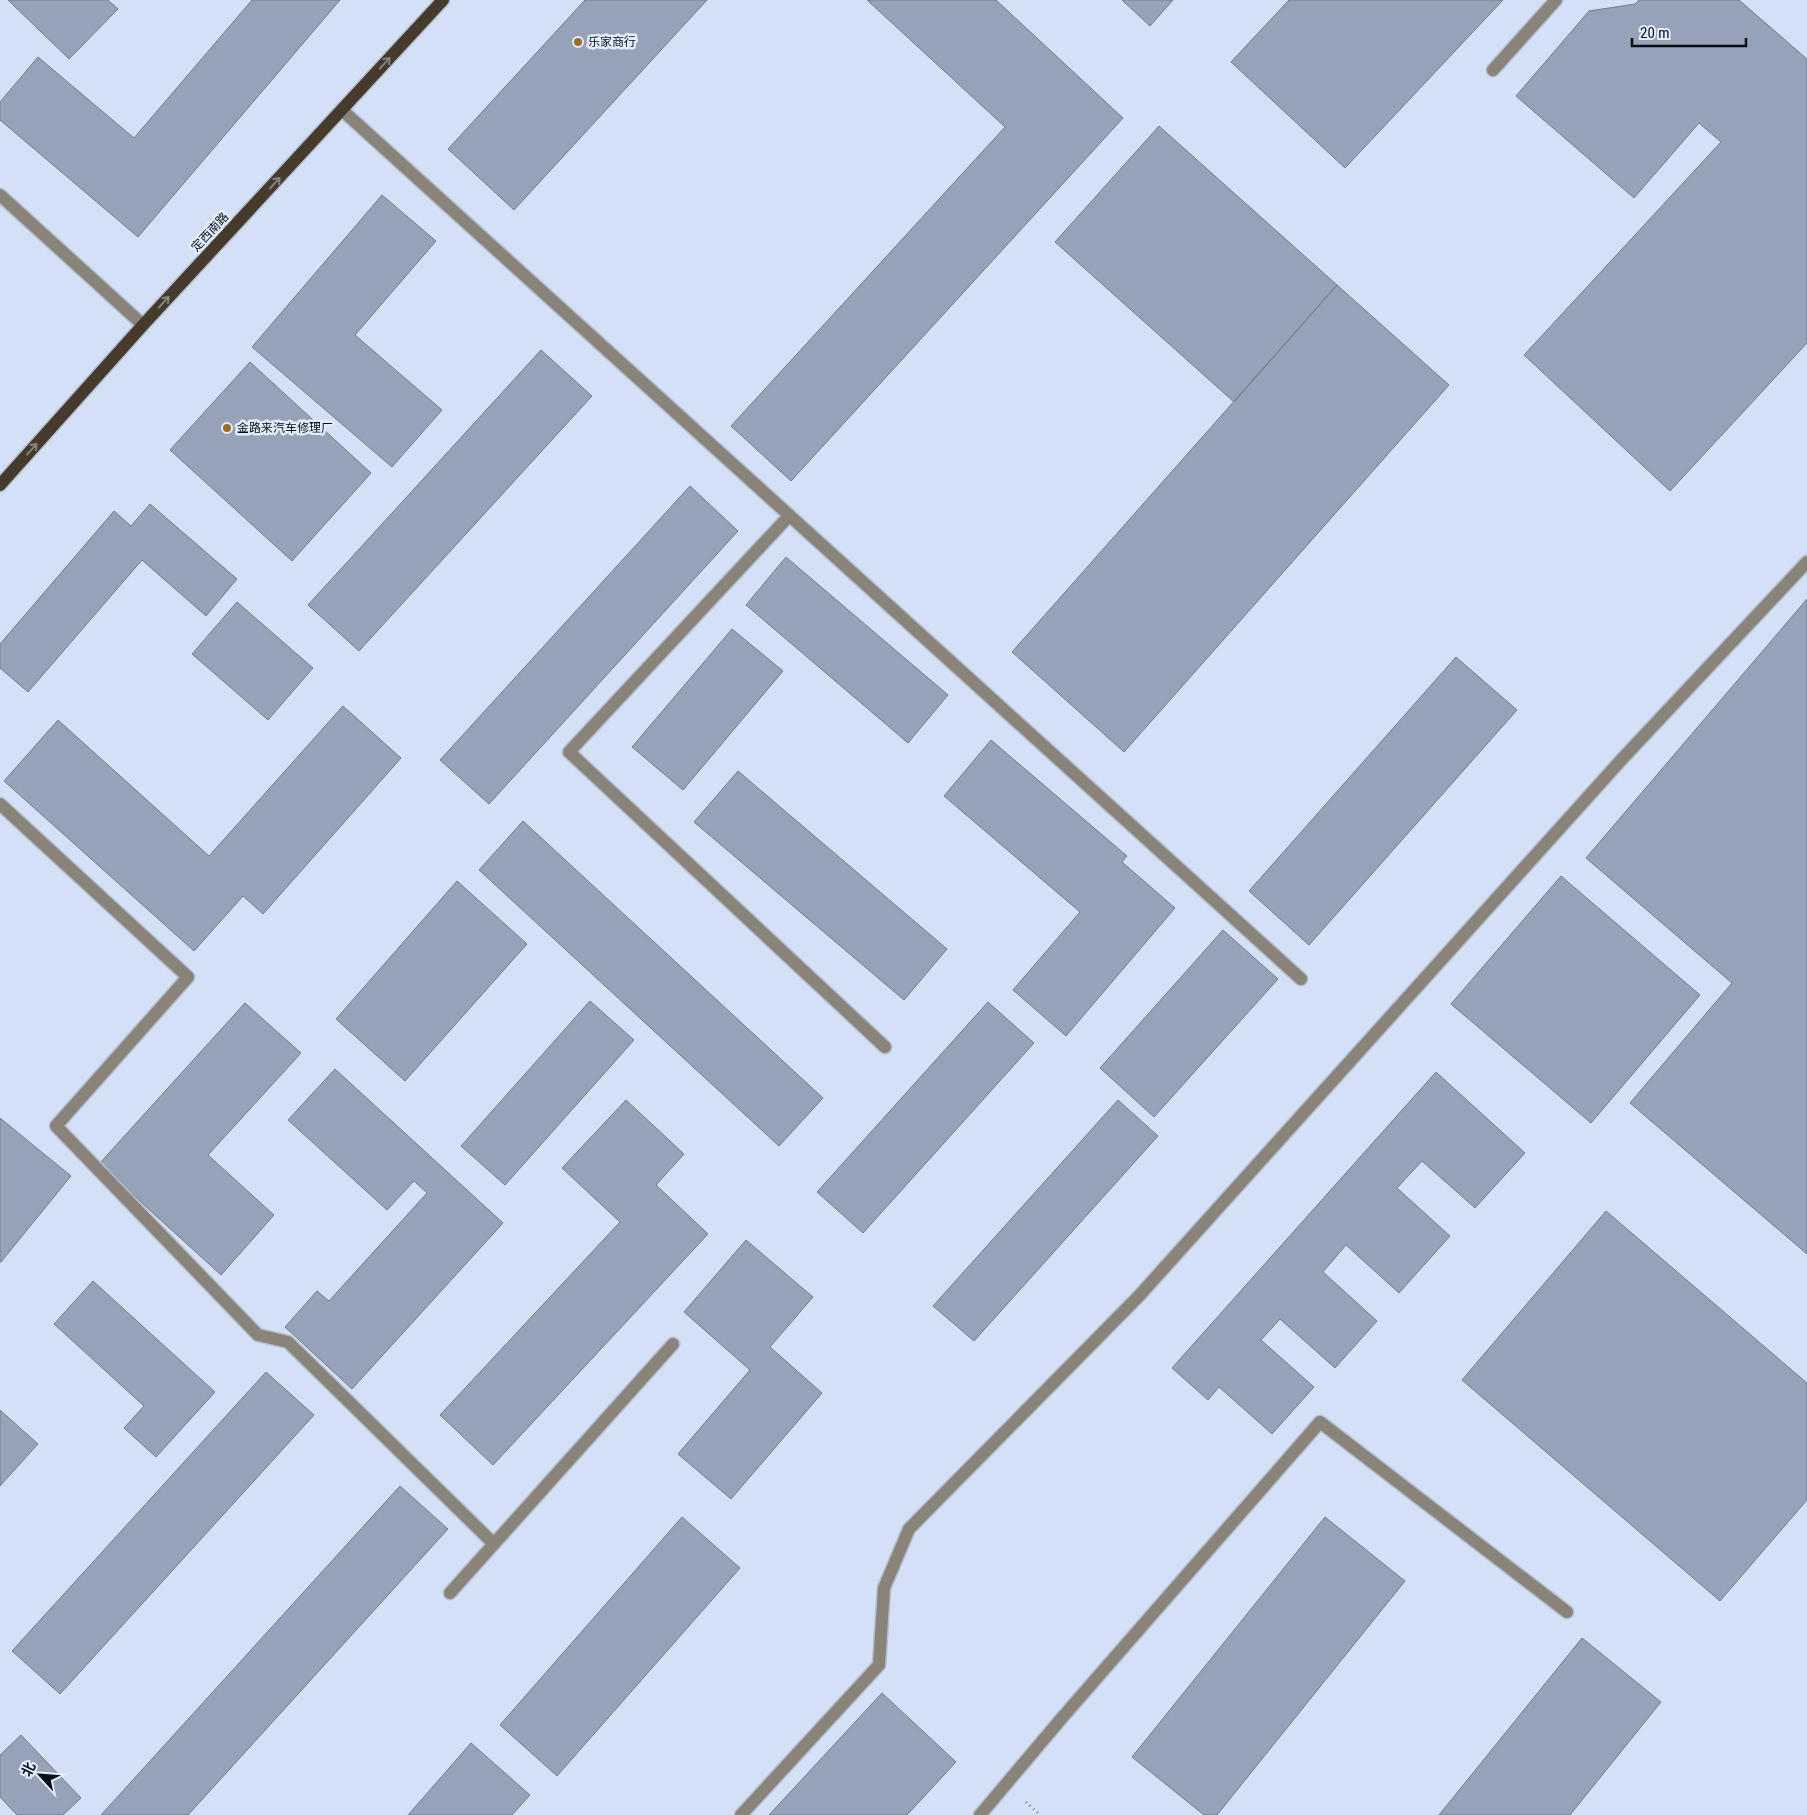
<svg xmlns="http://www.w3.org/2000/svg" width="1807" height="1815" font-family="'Roboto Condensed','Noto Sans SC',sans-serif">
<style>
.building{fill:#96a2b7;stroke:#717d90}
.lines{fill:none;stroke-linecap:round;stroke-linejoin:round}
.minor-casing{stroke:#b3bed2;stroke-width:15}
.major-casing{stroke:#b3bed2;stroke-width:15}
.path{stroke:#7c8594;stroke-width:3;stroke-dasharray:1 4;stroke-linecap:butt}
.minor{stroke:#8a837a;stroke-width:12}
.major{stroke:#453a2b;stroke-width:12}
.oneway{stroke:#84827f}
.poi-dot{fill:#9f6e23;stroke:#e2edfe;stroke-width:2}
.labels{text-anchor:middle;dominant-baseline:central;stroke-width:5;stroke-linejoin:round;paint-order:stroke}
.poi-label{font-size:12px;fill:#0a0e15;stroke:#e2edfe;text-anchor:start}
.street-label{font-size:12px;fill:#0a0e15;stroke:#e2edfe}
</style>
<rect width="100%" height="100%" fill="#d3e0f6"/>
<path class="building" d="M8 0H108L118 9 69 59Z
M252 0H340L138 237 0 120V102L38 57 134 138Z
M585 0H707L514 210 448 149Z
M867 0H996L1123 118 791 481 731 426 1005 127Z
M1122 0H1173L1150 26Z
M1289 0H1503L1345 168 1231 62Z
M1639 0H1739L1807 59V343L1670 491 1524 355 1721 142 1699 123 1634 198 1516 96 1589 11 1635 4Z
M1159 126 1337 285 1234 402 1055 242Z
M382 195 436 241 355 335 442 410 392 467 252 347Z
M1337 285 1449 385 1124 752 1012 652Z
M541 350 592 396 359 651 308 605Z
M250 362 371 473 292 561 170 450Z
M690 486 738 531 489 804 440 760Z
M150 504 237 579 206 616 142 560 28 692 0 668V644L114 511 131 526Z
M786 557 948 695 908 743 746 605Z
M1807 599V1254L1630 1103 1732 983 1586 858Z
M237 602 313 668 268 720 192 654Z
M732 629 783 671 683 790 632 747Z
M1456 657 1517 710 1309 945 1249 891Z
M343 706 401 758 263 914 243 896 194 951 4 781 58 720 209 856Z
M991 740 1127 856 1122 862 1175 908 1066 1036 1013 990 1080 912 944 796Z
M738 771 947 949 904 1000 694 822Z
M523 821 823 1098 779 1146 479 870Z
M1561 876 1700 995 1591 1123 1451 1004Z
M457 881 527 944 405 1081 336 1019Z
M1223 930 1278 979 1154 1117 1100 1068Z
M590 1001 634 1040 505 1185 461 1146Z
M988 1002 1034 1043 863 1233 817 1192Z
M245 1003 301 1053 208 1155 274 1215 221 1275 99 1164Z
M335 1069 503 1223 352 1389 285 1327 317 1291 329 1301 427 1193 414 1181 387 1210 288 1120Z
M1436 1072 1525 1153 1475 1208 1422 1161 1397 1188 1450 1236 1399 1293 1346 1245 1323 1272 1377 1321 1335 1368 1280 1319 1261 1340 1314 1387 1272 1434 1219 1387 1208 1400 1172 1368Z
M626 1100 684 1154 656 1185 708 1234 493 1465 440 1415 620 1222 562 1168Z
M1118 1100 1158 1136 974 1341 933 1306Z
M0 1118 71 1176 1 1262H0Z
M1606 1211 1807 1383V1500L1720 1601 1462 1380Z
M746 1240 813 1297 770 1347 822 1393 731 1499 678 1454 750 1370 684 1312Z
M93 1281 215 1392 156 1457 124 1428 144 1406 54 1324Z
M266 1372 314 1415 60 1694 12 1651Z
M0 1410 38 1444 0 1486Z
M400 1486 448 1529 188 1815H101Z
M682 1517 740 1568 557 1776 500 1725Z
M1325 1517 1405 1581 1217 1815H1204L1132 1757Z
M1582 1638 1661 1702 1570 1815H1439Z
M882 1693 956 1762 907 1815H769Z
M21 1735 81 1798 63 1815H17L0 1797V1755Z
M471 1743 530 1795 512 1815H408Z"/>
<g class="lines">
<defs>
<path id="minor" d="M1493 70 1556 0
M342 110 1301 979
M0 195 143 325
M789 516 569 752 885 1047
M0 804 188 977 56 1126 258 1335 288 1342 494 1544
M450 1593 673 1344
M741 1815 879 1665 884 1588 909 1529 1138 1297 1623 758 1807 562
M980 1815 1061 1719 1320 1422 1567 1612"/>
<path id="major" d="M0 485 143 325 443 0"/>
</defs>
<use href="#minor" class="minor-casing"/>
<use href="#major" class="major-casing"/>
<path class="path" d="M1026 1802 1040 1815"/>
<use href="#minor" class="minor"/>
<use href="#major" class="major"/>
</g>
<defs><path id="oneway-shaft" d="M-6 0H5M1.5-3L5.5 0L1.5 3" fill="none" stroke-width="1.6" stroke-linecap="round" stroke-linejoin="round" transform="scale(1.25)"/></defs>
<g class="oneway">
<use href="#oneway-shaft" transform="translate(385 63) rotate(-47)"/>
<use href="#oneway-shaft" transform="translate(275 183) rotate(-47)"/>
<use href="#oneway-shaft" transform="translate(164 302) rotate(-47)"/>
<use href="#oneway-shaft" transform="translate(32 449) rotate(-48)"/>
</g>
<g class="poi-dot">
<circle cx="578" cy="42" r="5"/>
<circle cx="227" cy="428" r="5"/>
</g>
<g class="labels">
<g class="poi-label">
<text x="588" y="42">乐家商行</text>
<text x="237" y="428">金路来汽车修理厂</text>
</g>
<g class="street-label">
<text transform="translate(210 232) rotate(-47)">定西南路</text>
</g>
</g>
<g transform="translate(40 1775) rotate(296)" stroke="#e2edfe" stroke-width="4" paint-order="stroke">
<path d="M0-4L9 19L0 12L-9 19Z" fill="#0a0e15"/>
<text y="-8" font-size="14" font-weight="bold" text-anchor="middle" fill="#0a0e15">北</text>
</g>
<path d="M1632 38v8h114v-8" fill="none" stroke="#0a0e15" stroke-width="2.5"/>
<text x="1640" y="38" font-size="15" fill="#0a0e15" stroke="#e2edfe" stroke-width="4" paint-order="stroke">20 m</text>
</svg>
